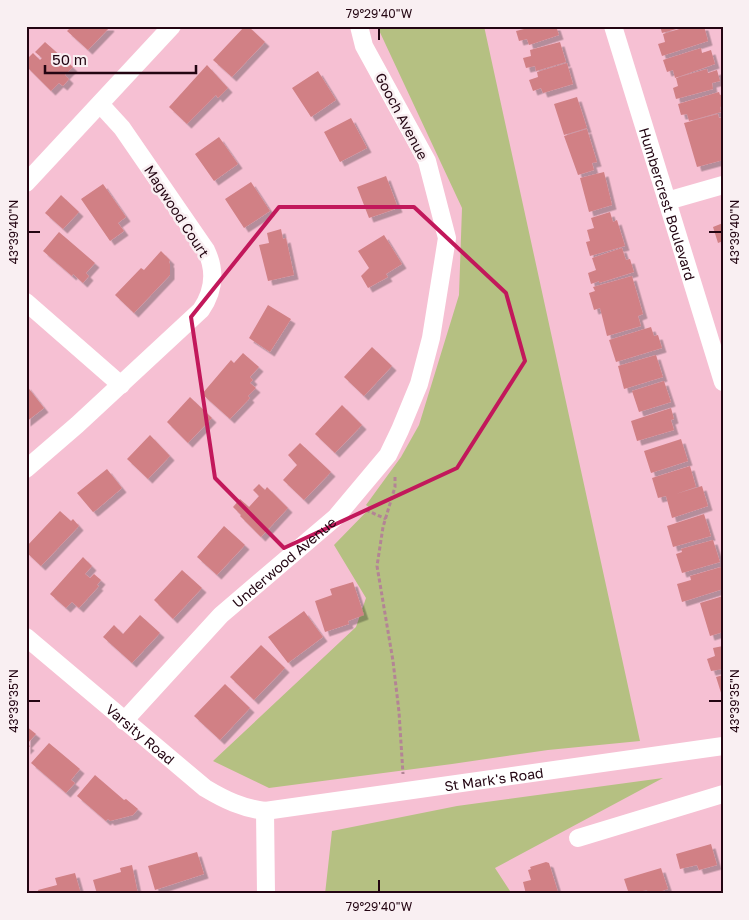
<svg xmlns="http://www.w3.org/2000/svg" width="749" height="920" font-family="'Golos Text',sans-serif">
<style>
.green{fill:#b5c082}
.building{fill:#d18085;filter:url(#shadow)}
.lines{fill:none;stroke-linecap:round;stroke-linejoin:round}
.path{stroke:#b38495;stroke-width:3;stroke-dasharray:4 2.5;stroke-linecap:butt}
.minor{stroke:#fff;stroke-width:18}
.marked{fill:none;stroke:#c2185b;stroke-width:4;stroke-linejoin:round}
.ticks{fill:none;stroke:#230512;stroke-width:2}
.labels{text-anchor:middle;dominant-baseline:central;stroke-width:5;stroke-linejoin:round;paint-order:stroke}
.street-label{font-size:14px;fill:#230512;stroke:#f9eff2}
.neatline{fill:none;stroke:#230512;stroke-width:2}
.ticks-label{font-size:12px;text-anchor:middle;fill:#230512}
</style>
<defs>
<filter id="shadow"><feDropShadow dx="4.5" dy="4.5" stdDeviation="0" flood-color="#0004"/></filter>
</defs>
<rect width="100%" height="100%" fill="#f6c0d3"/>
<path class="green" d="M377 26H484L640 741 548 750 452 764 269 788 213 761 356 627 366 598 334 545 370 508 366 505 401 457 419 425 459 295 462 208Z
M663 778 495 868 512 894H325L332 831 457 806Z"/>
<path class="building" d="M68 26H109L110 27 88 50 67 31 70 28Z
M245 26H248L265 42 232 77 213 60Z
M523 26H556L559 35 529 45 527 39 519 41 516 31 524 29Z
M660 26H684V27L662 33Z
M689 26H704L708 41 662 56 658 44 665 42 663 34Z
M45 42 73 67 65 75 69 79 63 86 59 83 51 91 26 66V60L33 53 40 60 42 58 35 52Z
M560 42 566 62 536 71 535 66 526 68 523 58 531 56 530 50Z
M701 48 702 53 711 50 715 64 675 78 673 70 667 72 663 60Z
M567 63 573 84 543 93 541 88 533 91 529 80 538 77 537 72Z
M207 65 228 88 218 98 216 95 187 124 169 107Z
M707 69 708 73 717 70 720 81 712 83 713 89 676 99 673 88 678 86 676 78Z
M318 71 336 100 311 117 292 88Z
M719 92 720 95 723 94V106L720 107 721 112 689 121 687 114 681 115 678 104Z
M577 97 587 128 564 135 554 104Z
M718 114 719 118 723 117V160L697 167 684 123Z
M351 118 367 148 340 162 324 132Z
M587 129 597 162 592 163 594 170 578 175 564 136Z
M219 137 238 164 214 181 195 154Z
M604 172 612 205 589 212 580 178Z
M386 176 398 208 369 218 357 187Z
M251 182 270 211 244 228 225 199Z
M103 184 126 217 118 223 124 231 110 241 81 199Z
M61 195 79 212 63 229 45 213Z
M610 212 613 222 617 220 625 246 590 256 586 242 590 241 587 230 594 228 591 218Z
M723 223V241L718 243 713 227Z
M281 229 283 239 286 238 294 275 268 281 259 245 269 243 267 233Z
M59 232 95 263 86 273 89 276 83 283 73 274 72 276 43 251Z
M384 235 402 264 386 274 388 277 368 288 361 276 369 268 358 251Z
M622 248 626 260 630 259 634 272 599 283V281L591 284 588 273 596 270 592 258Z
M161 251 170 260 169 262 170 264V275L134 313 115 295 141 268 144 270Z
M632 276 643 314 638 316 641 326 607 336 600 308 594 310 589 293 595 291 593 287Z
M268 305 291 319 270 352 249 338Z
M651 327 654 336 658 335 662 348 616 362 609 340Z
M372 347 392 366 364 396 344 377Z
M243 353 259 367 250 377 253 380 250 383 256 388 248 396 250 398 230 419 202 394 231 360 234 363Z
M656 355 663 377 624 389 618 366Z
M664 381 671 402 639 412 632 391Z
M26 385 44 408 26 422Z
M190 397 212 418 188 443 167 422Z
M342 405 362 425 335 453 315 434Z
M671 408 674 419 671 420 674 430 637 441 631 421Z
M150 435 170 456 148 479 127 459Z
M681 439 688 461 651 473 644 451Z
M300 443 331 472 304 500 283 480 297 465 288 455Z
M690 466 696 487 676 494 702 486 708 506 672 518 666 496 658 498 652 478Z
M107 469 122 488 95 511 93 512 77 493Z
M259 484 265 490 267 487 288 508 261 537 240 516 241 515 233 507 240 499 249 507 259 496 253 490Z
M60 511 71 521 73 519 79 526 41 566 26 552V547Z
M704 514 711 536 673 547 667 526Z
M224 526 245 545 217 575 197 557Z
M713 540 720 562 682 573 676 554 682 552 681 549Z
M83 557 92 566 85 574 90 578 94 574 101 580 97 585 99 586 79 608 72 602 66 608 50 594Z
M721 567 723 574V589L682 602 677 584 691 580 690 576Z
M182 570 202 588 173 619 154 600Z
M353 582 364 615 348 621 349 624 325 632 315 601 332 595 330 589Z
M723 596V632L710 636 700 603Z
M304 611 323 637 288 663 268 637Z
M140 615 160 633 132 663 103 637 114 625 123 634Z
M261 645 285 668 254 700 230 677Z
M723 646V669L711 671 707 659 715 656 713 648Z
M723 675V696H722L716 677Z
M225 684 250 708 220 740 194 716Z
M26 726 36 734 27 744 30 746 26 750Z
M49 743 80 769 71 780 75 783 66 793 31 763Z
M95 775 124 800 126 799 138 809 133 815 110 821 108 819 106 821 77 796Z
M711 844 717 865 699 870 697 865 680 869 676 854Z
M197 852 204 874 155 890 148 866Z
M546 862 549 863 558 892 557 894H526L523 882 531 880 528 870 531 869 530 867Z
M132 865 138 894H97L93 880 121 872 120 868Z
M661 868 668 889 653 894H648L647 890 629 894 624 879Z
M75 873 81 894H39L38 890 57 885 55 878Z"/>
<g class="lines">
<path class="path" d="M395 477V487L383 527 377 566 393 661 399 712 403 774
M366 510 386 519"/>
<g class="minor">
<path id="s1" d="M613 26 723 382"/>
<path d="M26 183 172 26"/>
<path d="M667 201 723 185"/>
<path d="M26 302 121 385"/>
<path d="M26 469 77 425 201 310C214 291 216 271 206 250L122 128 100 104"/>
<path id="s2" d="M26 637 205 788C225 800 242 808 265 811L723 746"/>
<path id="s3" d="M124 721 221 615 336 517 388 455 400 430 419 384 431 338 447 238 427 161 364 46 359 26"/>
<path d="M265 811 266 894"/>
<path d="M578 838 723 794"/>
</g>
</g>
<path class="marked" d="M279 207H414L506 293 525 361 457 468 284 548 215 478 191 317Z"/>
<path class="ticks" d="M379 28V40M28 232H40M709 232H722M28 701H40M709 701H722M379 880V892"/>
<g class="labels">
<g class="street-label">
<text transform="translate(402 116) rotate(62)">Gooch Avenue</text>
<text stroke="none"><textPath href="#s1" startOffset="186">Humbercrest Boulevard</textPath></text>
<text transform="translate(177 211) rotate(57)">Magwood Court</text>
<text stroke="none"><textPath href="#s3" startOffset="226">Underwood Avenue</textPath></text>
<text stroke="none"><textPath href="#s2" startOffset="150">Varsity Road</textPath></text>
<text stroke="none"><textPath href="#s2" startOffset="530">St Mark's Road</textPath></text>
</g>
</g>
<rect width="749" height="920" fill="none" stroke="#f9eff2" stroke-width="55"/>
<path d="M45 65v8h151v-8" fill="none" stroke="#230512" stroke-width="2.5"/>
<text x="52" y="65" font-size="15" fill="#230512" stroke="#f9eff2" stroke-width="4" paint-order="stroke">50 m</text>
<rect x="28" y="28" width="694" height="864" class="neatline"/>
<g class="ticks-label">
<text x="379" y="18">79°29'40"W</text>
<text transform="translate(14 232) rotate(-90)" y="4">43°39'40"N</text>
<text transform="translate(735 232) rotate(-90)" y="4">43°39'40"N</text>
<text transform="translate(14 701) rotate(-90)" y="4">43°39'35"N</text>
<text transform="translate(735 701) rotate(-90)" y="4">43°39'35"N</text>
<text x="379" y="911">79°29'40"W</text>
</g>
</svg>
